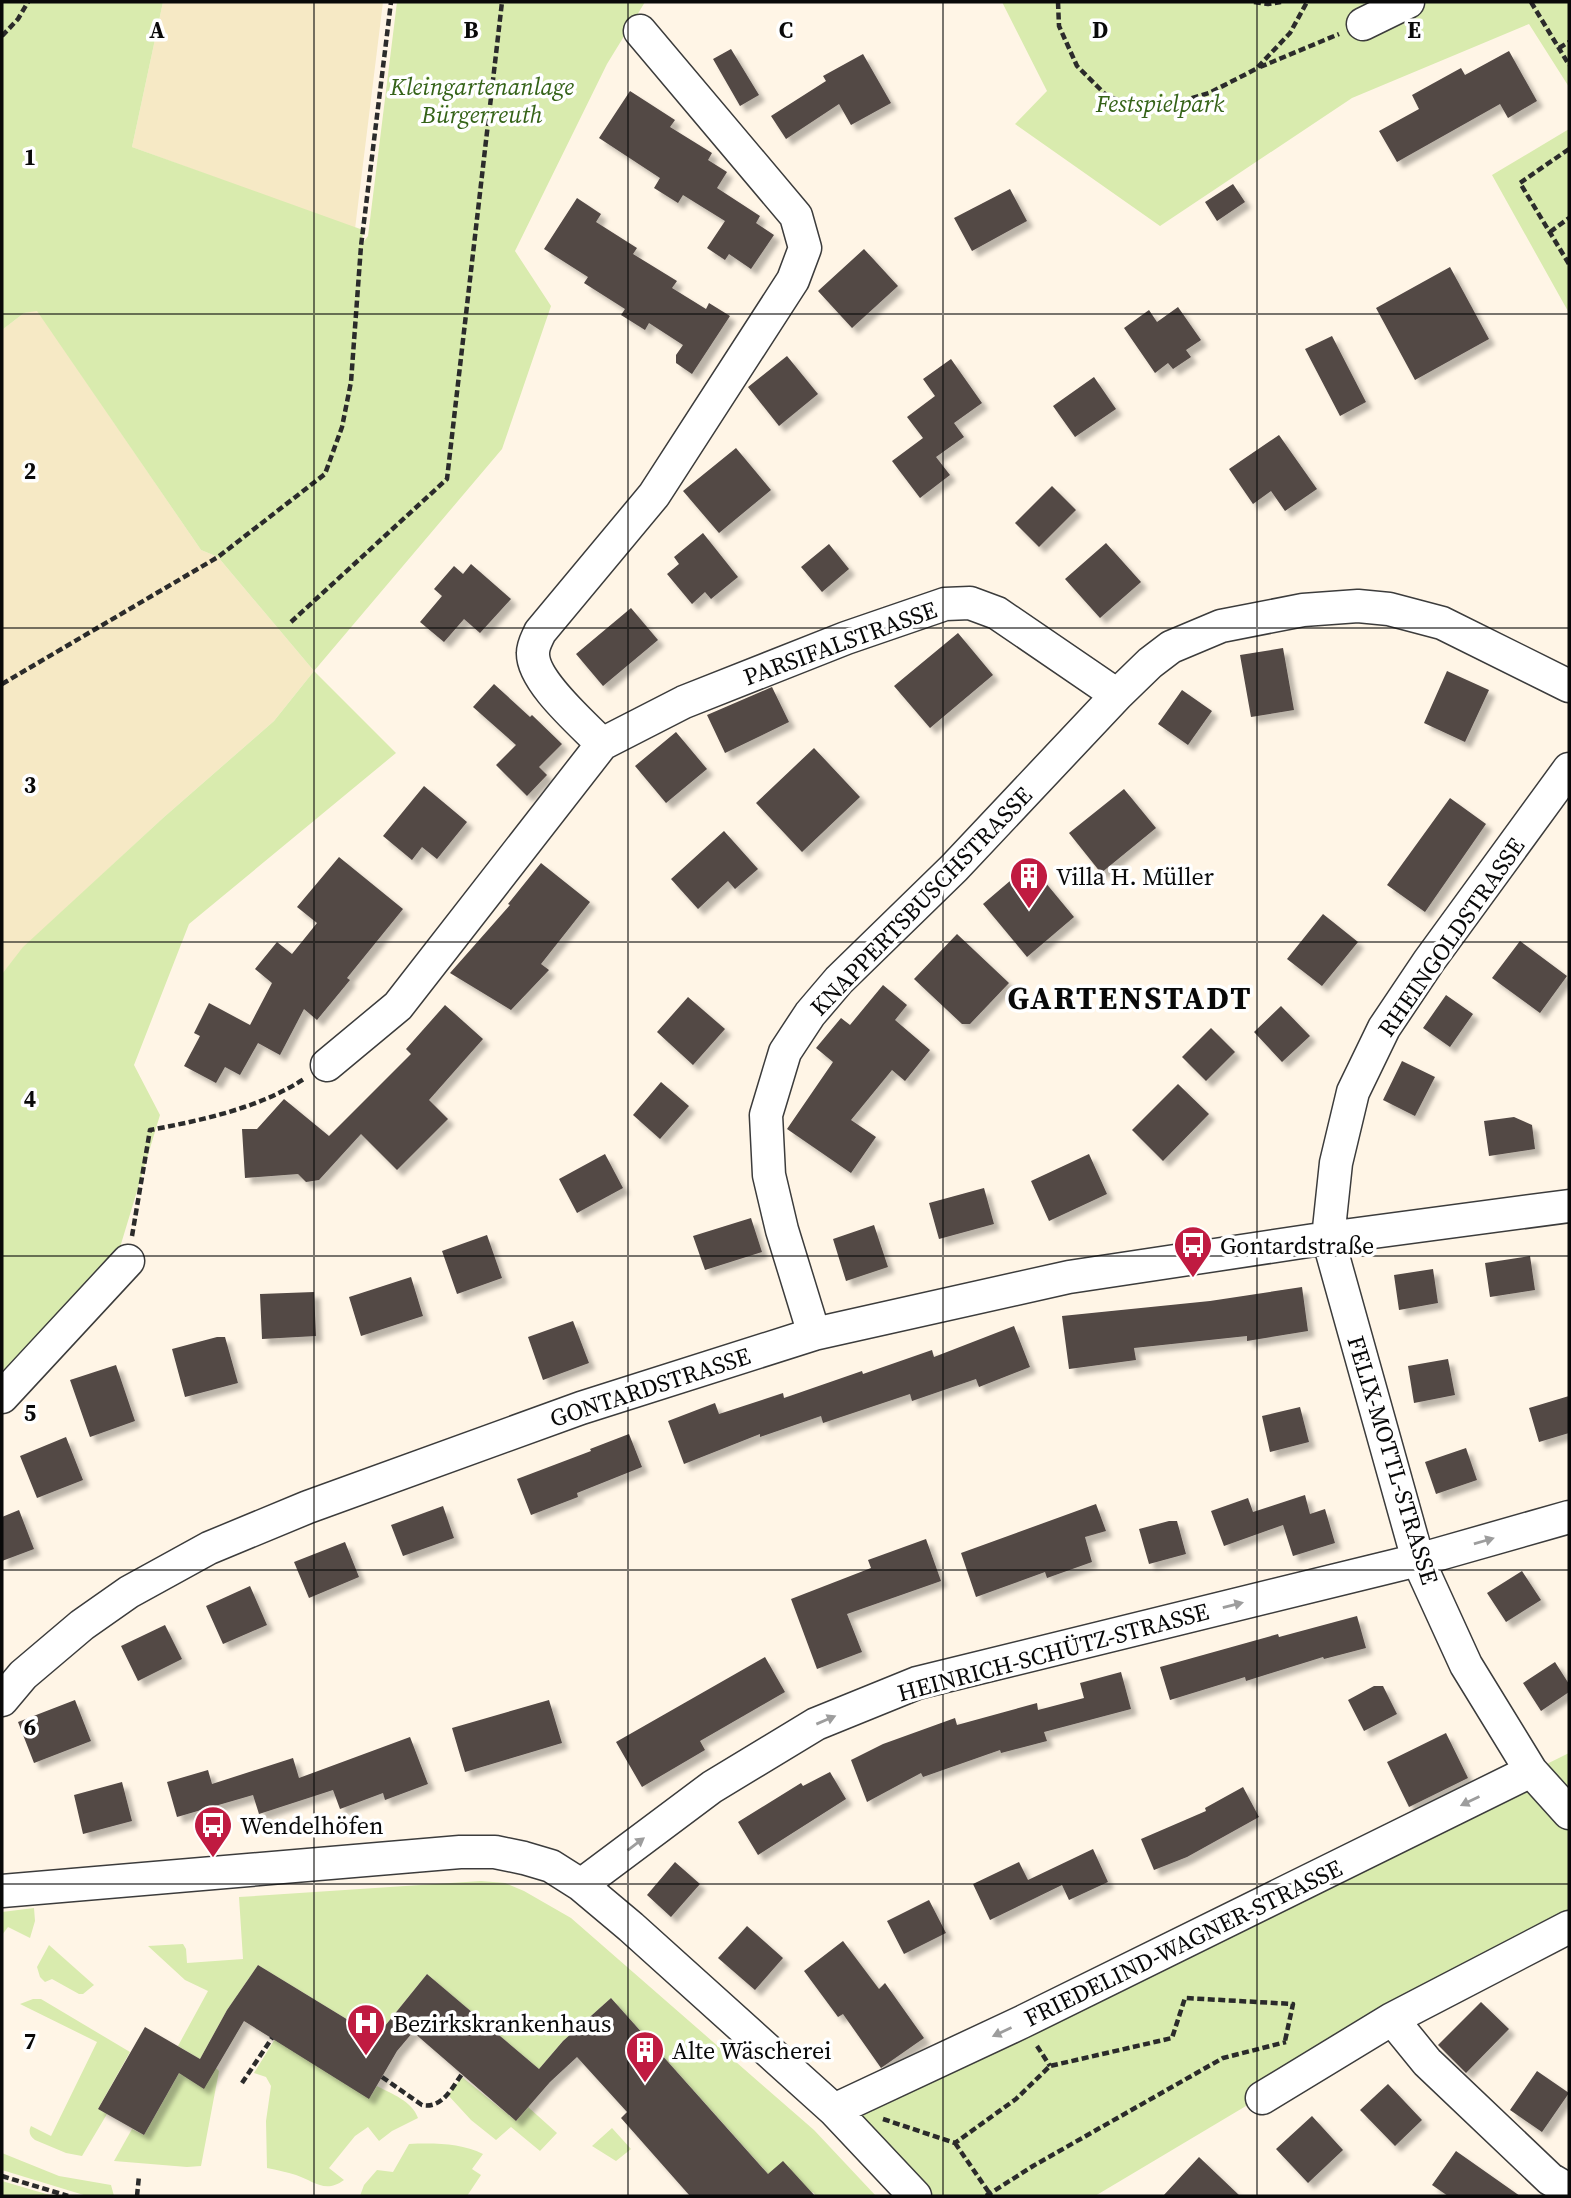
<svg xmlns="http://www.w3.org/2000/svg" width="1571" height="2198" font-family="'Source Serif 4',serif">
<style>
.farmland{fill:#f6e9c5}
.green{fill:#d9ebae}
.building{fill:#524845;filter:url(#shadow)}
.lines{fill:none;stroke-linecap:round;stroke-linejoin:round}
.minor-casing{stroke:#3c3c3c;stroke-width:35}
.path{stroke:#2b2b2b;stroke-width:4.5;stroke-dasharray:7 3.5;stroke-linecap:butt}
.minor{stroke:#fff;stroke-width:32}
.oneway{fill:#9d9d9d}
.grid{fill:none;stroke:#090909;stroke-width:2;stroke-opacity:0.55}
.labels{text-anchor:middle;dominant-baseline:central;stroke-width:7;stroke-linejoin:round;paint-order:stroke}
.park-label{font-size:24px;font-style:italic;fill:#356318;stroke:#fff}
.street-label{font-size:24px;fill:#090909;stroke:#fff}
.poi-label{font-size:24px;fill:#090909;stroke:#fff;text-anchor:start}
.district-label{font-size:32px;font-weight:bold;letter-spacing:2px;fill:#090909;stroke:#fff}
.grid-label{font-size:23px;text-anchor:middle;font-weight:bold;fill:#090909;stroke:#fff;stroke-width:7;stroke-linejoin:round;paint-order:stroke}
</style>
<defs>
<filter id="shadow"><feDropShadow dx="6" dy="6" stdDeviation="2" flood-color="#0004"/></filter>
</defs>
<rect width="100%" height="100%" fill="#fff5e6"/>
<path class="farmland" d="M163 2H383L355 229 132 147Z
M37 310 201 550 218 557 314 671 274 721 163 818 24 947 2 974V330L24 313Z"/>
<path class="green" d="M2 2H163L132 147 363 230 362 244 368 236 397 2H645L607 64 515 251 551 306 502 449 314 671 396 753 189 924 134 1065 160 1115 118 1254 2 1383V974L23 947 163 818 274 721 314 671 218 557 201 550 37 311 24 313 2 330Z
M1002 2H1569V87L1529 24 1352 98 1160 226 1015 124 1047 91Z
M1569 129V313L1492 175Z
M1569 1753V1926L1392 2019 1095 2196H916L834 2111 1024 2023Z
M481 1881 505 1883 524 1891 571 1918 814 2130 876 2196H816L813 2192 807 2196H788L611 1998 563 2041 539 2069 427 1974 376 2037 258 1965 227 2010 200 2059 178 2046 208 1991 185 1980 148 1946 183 1944 186 1949 187 1963 243 1959 239 1897Z
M34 1908 35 1921 30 1938 8 1927 2 1935V1912Z
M49 1945 94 1985 83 1994H79L52 1979 45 1982 40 1977 37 1967Z
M33 1999H41L130 2052 98 2109 107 2114 82 2156 66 2153 35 2140C30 2136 28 2132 31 2126L51 2136 97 2042 20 2004Z
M275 2039 369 2098 377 2086C392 2094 412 2101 418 2118L392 2131 379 2141 368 2127 355 2136 329 2168 344 2180C325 2194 314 2181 296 2175 287 2172 277 2170 267 2168L266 2121 271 2086 266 2077 254 2073Z
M216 2068 219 2071 201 2166 187 2167 114 2161 132 2129 144 2135 179 2073Z
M462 2077 516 2121 528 2107 557 2133 540 2151 511 2127 496 2140 471 2120 448 2095Z
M612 2128 631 2149 616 2161 592 2146Z
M409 2144C434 2143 461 2143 483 2154L472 2169 481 2175 467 2196H360L364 2185 377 2170 393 2172Z
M2 2153 59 2176 111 2185 114 2196H87L2 2170Z
M2 2181 53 2196H2Z"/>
<path class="building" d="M731 49 759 95 740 106 713 59Z
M1509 51 1537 101 1508 118 1500 104 1397 162 1379 131 1419 109 1412 95 1461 68 1465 75Z
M863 54 891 103 851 125 839 104 786 139 771 116 826 81 823 76Z
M630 91 675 120 670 127 712 153 708 160 727 172 717 188 760 216 756 223 774 235 751 269 729 254 725 260 707 248 725 221 683 195 678 203 654 188 660 178 599 138Z
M1233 184 1245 202 1217 221 1205 202Z
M1010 189 1027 221 972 251 954 218Z
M577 198 601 214 596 222 637 248 633 254 677 281 672 288 706 309 709 303 730 316 692 374 676 363V355L683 345 649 323 645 330 621 315 625 309 584 283 588 277 544 249Z
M864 249 898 286 852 328 818 291Z
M1450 267 1489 339 1415 380 1376 308Z
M1178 307 1201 340 1186 350 1191 357 1173 369 1168 363 1155 373 1124 328 1149 310 1157 322Z
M1332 336 1366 402 1340 416 1305 349Z
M787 356 818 394 779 426 748 387Z
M951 359 982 403 954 423 964 437 936 457 950 475 920 498 892 461 923 438 907 417 935 396 923 379Z
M1094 377 1116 409 1075 437 1053 406Z
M1279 435 1317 489 1285 511 1271 491 1253 504 1229 469Z
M736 448 771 490 719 533 683 491Z
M1052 486 1076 510 1039 547 1015 523Z
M703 533 738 577 711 599 705 592 692 604 667 574 679 564 674 557Z
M1106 543 1141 582 1100 618 1065 579Z
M829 544 849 569 822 592 801 567Z
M471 564 511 599 480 633 464 619 444 642 420 622 442 596 434 589 454 566 463 574Z
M631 608 658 640 603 686 576 654Z
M958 633 993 675 930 728 894 686Z
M1283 648 1294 710 1251 717 1240 655Z
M1447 671 1489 690 1465 742 1424 723Z
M494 684 530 717 532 715 562 744 539 767 547 775 527 796 496 765 516 745 473 707Z
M772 687 789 722 725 753 707 715Z
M1182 690 1212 711 1188 745 1158 724Z
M676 732 707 769 666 803 635 766Z
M814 748 860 797 802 852 756 803Z
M424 786 467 822 437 859 422 847 412 860 383 836Z
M1124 789 1156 828 1101 873 1069 833Z
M1450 798 1486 824 1425 912 1387 885Z
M724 831 758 869 735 889 728 881 698 909 671 879Z
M339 857 403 909 347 978 350 980 317 1020 304 1009 280 1055 258 1043 240 1075 225 1067 216 1083 184 1066 200 1036 194 1033 209 1003 250 1025 272 983 255 969 277 942 292 954 317 923 297 907Z
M541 863 590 902 541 964 549 970 511 1010 450 973 510 905 508 904Z
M1030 864 1074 917 1027 957 983 904Z
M1323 914 1358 942 1322 986 1287 959Z
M957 934 1009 983 970 1024H962L914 979Z
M1520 941 1567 976 1540 1013 1492 978Z
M883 985 907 1005 895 1020 930 1050 905 1081 892 1070 851 1120 876 1137 851 1173 787 1129 833 1062 816 1048 841 1018 850 1025Z
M1446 995 1473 1014 1450 1047 1423 1028Z
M688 997 725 1029 693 1065 657 1032Z
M445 1005 483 1039 429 1100 448 1119 397 1170 361 1134 319 1180 306 1182 298 1174 245 1178 242 1129H257L284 1099 329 1136 411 1054 406 1049Z
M1281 1006 1310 1036 1282 1062 1254 1032Z
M1211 1028 1235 1052 1206 1081 1182 1057Z
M1402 1061 1435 1077 1415 1116 1383 1100Z
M661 1082 689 1106 660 1139 633 1115Z
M1178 1084 1209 1114 1163 1161 1132 1130Z
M1514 1117 1532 1125 1535 1149 1489 1156 1484 1121Z
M605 1154 623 1188 577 1213 559 1179Z
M1089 1154 1107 1194 1049 1221 1031 1181Z
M984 1188 994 1224 939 1239 929 1203Z
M751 1218 762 1252 705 1270 693 1236Z
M874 1225 888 1267 846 1281 833 1239Z
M487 1235 502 1278 457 1294 442 1251Z
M1530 1256 1535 1290 1490 1297 1485 1263Z
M1433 1269 1438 1303 1399 1310 1394 1275Z
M411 1277 423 1316 361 1336 349 1297Z
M1302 1287 1308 1331 1247 1341V1336L1134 1348 1136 1360 1069 1369 1062 1316 1210 1301Z
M314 1292 316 1336 262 1339 260 1294Z
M573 1321 589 1363 543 1380 528 1337Z
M1014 1326 1030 1367 979 1387 976 1379 912 1401 910 1394 823 1423 821 1416 760 1437V1434L684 1464 668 1421 715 1403 719 1414 783 1393 784 1398 862 1371 863 1374 932 1350 934 1357Z
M217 1337H225L238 1383 185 1397 172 1349Z
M1448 1359 1455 1395 1414 1403 1408 1366Z
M116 1365 135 1421 90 1437 70 1380Z
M1569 1396V1433L1539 1442 1529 1408Z
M1300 1407 1309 1442 1270 1452 1262 1416Z
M629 1434 642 1467 577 1493 578 1497 531 1515 517 1479 591 1451 590 1449Z
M66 1437 83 1480 37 1498 20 1456Z
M1466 1448 1477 1480 1436 1494 1425 1462Z
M1305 1495 1310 1514 1325 1509 1335 1543 1293 1556 1283 1525 1224 1546 1211 1511 1248 1498 1253 1512Z
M1096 1504 1106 1531 1085 1537 1092 1562 1047 1578 1045 1572 976 1597 961 1553Z
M443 1506 454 1538 403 1556 391 1525Z
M19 1510 34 1549 2 1561V1517Z
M1169 1521H1177L1186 1554 1149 1564 1139 1529Z
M926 1539 941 1581 847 1614 862 1652 817 1669 791 1599 871 1568 868 1560Z
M345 1542 359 1577 309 1598 294 1562Z
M1522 1571 1541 1600 1506 1622 1487 1593Z
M250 1586 267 1625 223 1644 206 1606Z
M1357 1616 1366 1648 1324 1659 1323 1657 1246 1681 1245 1677 1170 1700 1160 1667 1278 1634 1279 1637Z
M165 1625 182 1659 138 1681 121 1646Z
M765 1657 785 1692 700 1741 705 1750 642 1787 616 1742Z
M1555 1662 1569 1684V1692L1541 1711 1523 1683Z
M1121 1672 1131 1709 1044 1732 1047 1741 1001 1753 1000 1750 923 1777 921 1773 867 1802 851 1760 883 1744 955 1718 957 1725 1037 1703 1038 1710 1084 1698 1080 1683Z
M1374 1686H1383L1397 1714 1364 1731 1348 1700Z
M75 1700 91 1741 34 1763 18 1722Z
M549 1700 562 1743 465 1772 452 1728Z
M1446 1733 1468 1778 1409 1807 1387 1762Z
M410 1737 428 1784 385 1800 383 1793 340 1809 333 1790 259 1814 253 1795 177 1817 167 1782 208 1770 212 1784 293 1758 299 1778Z
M830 1772 846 1799 758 1855 738 1822 801 1783 803 1786Z
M122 1782 132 1821 83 1834 74 1795Z
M1243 1787 1259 1817 1187 1857 1154 1870 1141 1839 1206 1811 1205 1808Z
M1093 1849 1108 1882 1069 1900 1062 1885 990 1920 973 1884 1019 1862 1028 1880Z
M675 1862 700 1884 671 1917 647 1895Z
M929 1900 946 1933 904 1954 887 1921Z
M747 1926 783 1958 755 1990 718 1958Z
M843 1941 879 1989 885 1983 924 2038 881 2068 843 2014 838 2017 804 1971Z
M258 1965 376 2037 427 1974 539 2069 563 2041 611 1998 768 2174 783 2161 815 2196H690L621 2118 627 2112 577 2057 550 2082 516 2121 413 2032 397 2051 369 2099 244 2021 204 2089 179 2073 144 2135 98 2109 145 2027 200 2059 227 2010Z
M1481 2002 1509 2029 1466 2073 1438 2045Z
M1537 2071 1569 2093 1542 2132 1510 2110Z
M1388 2084 1422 2120 1395 2146 1360 2110Z
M1312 2116 1343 2150 1308 2183 1276 2149Z
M1456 2151 1520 2196H1448L1432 2185Z
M1199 2157 1240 2196H1163Z"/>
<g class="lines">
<defs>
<path id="minor" d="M1363 24 1408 2
M602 744C583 724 532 681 533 653 533 645 537 639 540 632L654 495 793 280 805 248 796 216 640 31
M1569 769 1429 961 1384 1028 1353 1092 1336 1163 1328 1238 1418 1560 1466 1665 1531 1771 1569 1813
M327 1065 398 1006 602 744 684 702 846 638 945 604 970 603 997 613 1117 695
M814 1334 782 1230 769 1175 766 1115 785 1052 810 1014 839 980 954 868 1117 695 1150 663 1171 647 1221 626 1303 610 1358 606 1389 609 1442 623 1569 686
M2 1397 128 1261
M2 1700 23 1675 82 1625 129 1592 209 1548 308 1507 581 1408 814 1334 1069 1277 1328 1238 1569 1206
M581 1885 712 1787 816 1724 917 1683 1418 1560 1569 1517
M2 1891 460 1852H495L524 1858 551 1866 581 1885 631 1927 834 2110 915 2196
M1392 2019 1427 2062 1550 2179 1569 2190
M1262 2098 1392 2019 1569 1927
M834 2110 1022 2022 1531 1771"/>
</defs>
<use href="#minor" class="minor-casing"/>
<path class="path" d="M1058 2 1059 26 1077 66 1107 96 1150 111 1209 93 1256 69 1290 33 1307 2
M1254 2 1268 4 1281 2
M1531 2 1569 65
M2 36 18 19 28 2
M1559 48 1569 42
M1260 67 1339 34
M1569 149 1520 183 1569 264
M1550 232 1569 218
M291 622 447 479 502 2
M2 684 218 557 325 474 342 427 351 382 361 246 391 2
M132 1236 150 1130C203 1120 259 1108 304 1079
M1037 2046 1050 2066
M382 2077 422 2105C442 2109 452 2088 462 2074
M242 2083 272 2038
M883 2119 955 2143 1016 2099 1050 2066 1172 2038 1185 1998 1293 2004 1285 2041
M955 2143 990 2194
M2 2176 68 2196
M137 2196 139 2176
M986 2196 1033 2166 1223 2058 1286 2042"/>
<use href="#minor" class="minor"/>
</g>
<defs><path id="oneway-solid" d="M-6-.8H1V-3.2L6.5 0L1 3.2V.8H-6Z" transform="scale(1.75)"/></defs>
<g class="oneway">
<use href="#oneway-solid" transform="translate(1484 1541) rotate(-16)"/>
<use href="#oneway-solid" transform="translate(1233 1605) rotate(-14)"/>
<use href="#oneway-solid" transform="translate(826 1720) rotate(-23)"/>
<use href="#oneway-solid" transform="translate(1470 1801) rotate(154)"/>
<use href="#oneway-solid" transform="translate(636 1844) rotate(-37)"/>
<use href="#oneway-solid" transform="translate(1002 2032) rotate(155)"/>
</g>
<path class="grid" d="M314 2V2196M628 2V2196M943 2V2196M1257 2V2196M2 314H1569M2 628H1569M2 942H1569M2 1256H1569M2 1570H1569M2 1884H1569"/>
<defs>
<symbol id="building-pin" viewBox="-11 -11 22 30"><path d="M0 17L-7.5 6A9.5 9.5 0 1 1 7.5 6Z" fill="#c01b41" stroke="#fff"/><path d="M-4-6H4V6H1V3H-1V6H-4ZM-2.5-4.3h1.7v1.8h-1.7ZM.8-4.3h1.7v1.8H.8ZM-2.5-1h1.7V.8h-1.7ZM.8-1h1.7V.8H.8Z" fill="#fff"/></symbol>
<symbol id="bus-pin" viewBox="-11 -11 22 30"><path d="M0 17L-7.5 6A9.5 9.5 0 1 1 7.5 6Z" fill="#c01b41" stroke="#fff"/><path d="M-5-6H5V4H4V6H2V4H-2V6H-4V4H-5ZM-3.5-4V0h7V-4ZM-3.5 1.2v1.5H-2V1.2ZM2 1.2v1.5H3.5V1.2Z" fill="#fff"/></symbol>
<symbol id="hospital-pin" viewBox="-11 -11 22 30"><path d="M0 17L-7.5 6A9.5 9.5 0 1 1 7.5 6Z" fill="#c01b41" stroke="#fff"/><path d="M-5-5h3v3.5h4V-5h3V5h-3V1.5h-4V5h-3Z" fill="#fff"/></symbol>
</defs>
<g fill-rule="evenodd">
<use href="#building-pin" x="1007" y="854" width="44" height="60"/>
<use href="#bus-pin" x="1171" y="1223" width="44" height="60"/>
<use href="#bus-pin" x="191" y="1803" width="44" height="60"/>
<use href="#hospital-pin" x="344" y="2001" width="44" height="60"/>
<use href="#building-pin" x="623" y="2028" width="44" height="60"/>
</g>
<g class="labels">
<g class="park-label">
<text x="482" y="86">Kleingartenanlage<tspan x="482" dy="28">Bürgerreuth</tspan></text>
<text x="1160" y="103">Festspielpark</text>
</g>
<g class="street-label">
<text transform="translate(840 643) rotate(-20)">PARSIFALSTRASSE</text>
<text transform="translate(921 901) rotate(-46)">KNAPPERTSBUSCHSTRASSE</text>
<text transform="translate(1451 937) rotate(-55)">RHEINGOLDSTRASSE</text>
<text transform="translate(650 1387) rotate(-18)">GONTARDSTRASSE</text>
<text transform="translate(1393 1460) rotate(73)">FELIX-MOTTL-STRASSE</text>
<text transform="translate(1053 1652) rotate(-15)">HEINRICH-SCHÜTZ-STRASSE</text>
<text transform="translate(1183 1943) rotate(-26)">FRIEDELIND-WAGNER-STRASSE</text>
</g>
<g class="poi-label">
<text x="1056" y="876">Villa H. Müller</text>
<text x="1220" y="1245">Gontardstraße</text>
<text x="240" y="1825">Wendelhöfen</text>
<text x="393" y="2023">Bezirkskrankenhaus</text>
<text x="672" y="2050">Alte Wäscherei</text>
</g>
<g class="district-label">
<text x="1130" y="998">GARTENSTADT</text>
</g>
</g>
<g class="grid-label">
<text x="157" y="38">A</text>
<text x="471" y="38">B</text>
<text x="786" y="38">C</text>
<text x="1100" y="38">D</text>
<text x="1414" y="38">E</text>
<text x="30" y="165">1</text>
<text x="30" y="479">2</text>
<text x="30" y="793">3</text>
<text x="30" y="1107">4</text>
<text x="30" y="1421">5</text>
<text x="30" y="1735">6</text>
<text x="30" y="2049">7</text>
</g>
<rect width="1571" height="2198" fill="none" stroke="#090909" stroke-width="7"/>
</svg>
